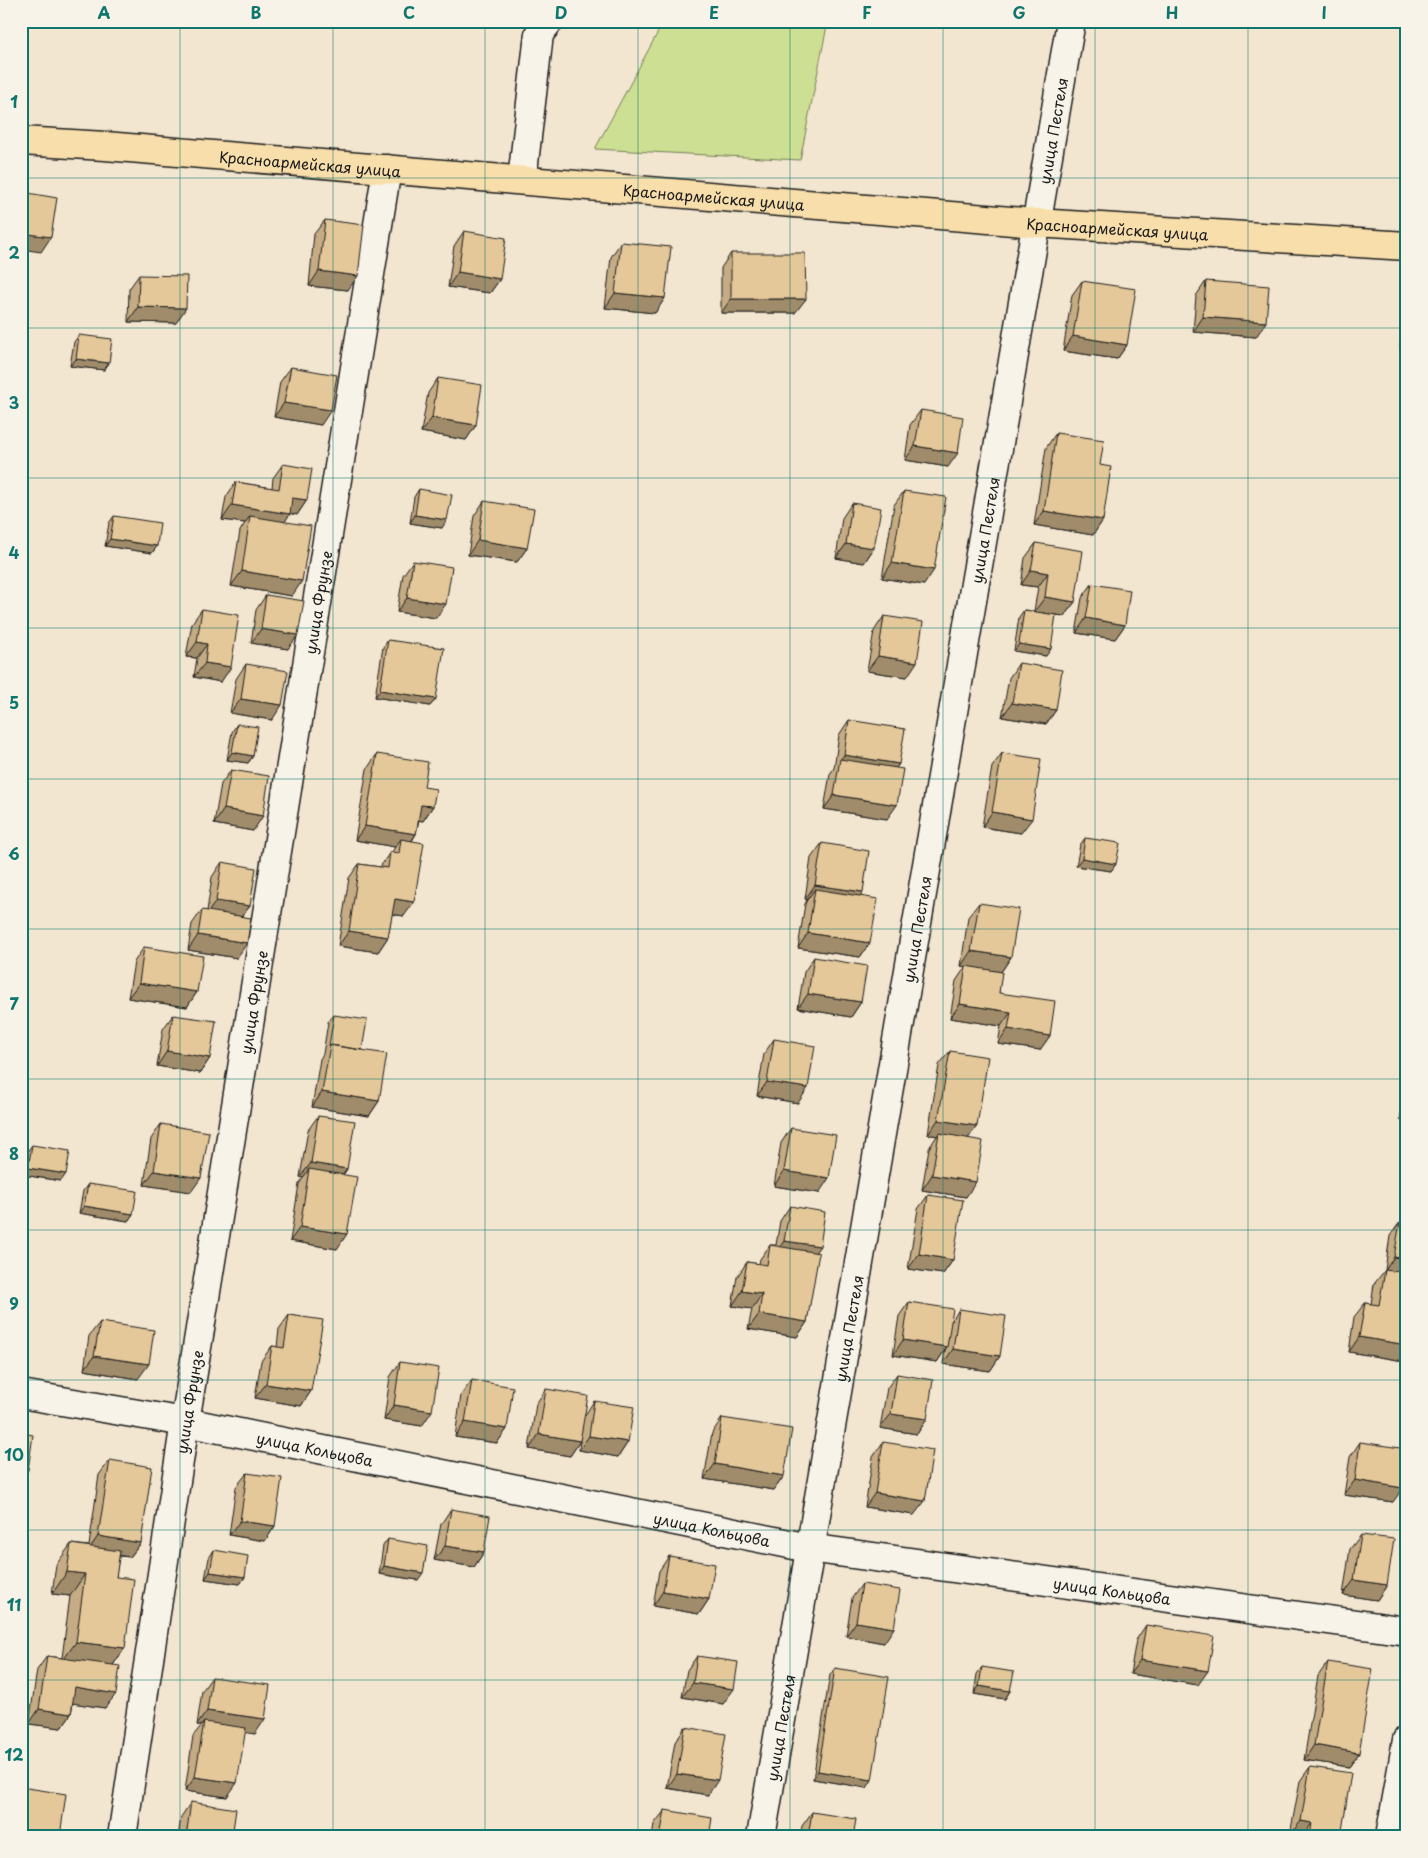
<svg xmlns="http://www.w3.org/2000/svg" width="1428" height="1858" font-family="'Playpen Sans',sans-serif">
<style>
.green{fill:#cddf93;stroke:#747e58}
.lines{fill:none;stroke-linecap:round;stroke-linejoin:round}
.minor-casing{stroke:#1c1c1c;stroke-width:31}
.major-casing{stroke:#1c1c1c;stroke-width:31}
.minor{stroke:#f7f3e8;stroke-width:28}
.major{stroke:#f8deab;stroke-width:28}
.wall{fill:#c5ac84;stroke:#1c1c1c}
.shaded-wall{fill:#a08c6b;stroke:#1c1c1c}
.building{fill:#e5c899;stroke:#1c1c1c}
.grid{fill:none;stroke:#0f766e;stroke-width:1;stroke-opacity:0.55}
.labels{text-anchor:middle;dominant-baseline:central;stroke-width:5;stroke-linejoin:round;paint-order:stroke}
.street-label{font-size:15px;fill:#1c1c1c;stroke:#f7f3e8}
.neatline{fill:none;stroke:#0f766e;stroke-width:2}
.grid-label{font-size:16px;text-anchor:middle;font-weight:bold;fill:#0f766e}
</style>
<rect width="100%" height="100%" fill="#f2e6d0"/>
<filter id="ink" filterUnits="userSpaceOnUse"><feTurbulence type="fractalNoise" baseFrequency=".02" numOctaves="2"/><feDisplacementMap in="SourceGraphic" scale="10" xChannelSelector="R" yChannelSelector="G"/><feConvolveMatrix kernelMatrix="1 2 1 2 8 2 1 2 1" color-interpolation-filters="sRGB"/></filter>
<g filter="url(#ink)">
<path class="green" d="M664 21H828L800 160 595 149Z"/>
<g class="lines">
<defs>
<g id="minor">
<path d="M522 180 539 34 549 21"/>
<path id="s1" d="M21 1394 185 1422 809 1548 1407 1631"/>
<path id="s2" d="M122 1837 185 1422 387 169"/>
<path id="s3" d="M761 1837 1071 21"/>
<path d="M1390 1837 1407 1740"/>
</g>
<g id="major">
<path id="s4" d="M21 141 105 146 1036 223 1407 246"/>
</g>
</defs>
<use href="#minor" class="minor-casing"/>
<use href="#major" class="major-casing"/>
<use href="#minor" class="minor"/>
<use href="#major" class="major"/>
</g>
<path class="wall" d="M325 220 348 290 309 286 314 234Z
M464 231 500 279 490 293 448 287 454 246Z
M621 242 665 298 655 313 605 308 611 257Z
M731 253 795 313H721V268Z
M139 275 176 323 128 322 129 289Z
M1082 281 1127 345 1117 359 1063 351 1072 295Z
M1206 281 1256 337 1193 332 1196 296Z
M1407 301V347H1400L1404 304Z
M79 335 109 363 104 370 70 366 74 342Z
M291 367 321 425 274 417 280 382Z
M438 378 476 425 466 440 421 432 428 393Z
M921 410 948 467 905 460 910 425Z
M1056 433 1100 465 1103 520 1093 535 1034 525 1046 448Z
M283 464 307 500 297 515 290 513 284 522 292 596 231 586 240 531 245 523 222 520 226 497 236 482 272 488 273 478Z
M419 489 442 528 410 523 414 497Z
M904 491 924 585 882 578 894 505Z
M484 501 527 548 517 562 468 555 474 516Z
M852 503 874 548 864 563 836 558 842 518Z
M114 516 157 546 152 553 105 546 109 523Z
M1036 543 1075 602 1064 616 1056 615 1046 656 1014 651 1019 617 1024 610 1034 611 1038 587 1021 585 1025 558Z
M413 561 436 618 397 612 403 575Z
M1092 584 1125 625 1115 639 1076 633 1082 598Z
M266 595 288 649 251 643 256 610Z
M202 609 221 682 194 677 197 658 186 657 192 623Z
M884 616 907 677 867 671 874 631Z
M388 640 436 699 430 706 375 697 383 647Z
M1019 663 1056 710 1046 724 1002 717 1009 678Z
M246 664 272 720 230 713 236 679Z
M849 720 899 764 896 768 887 819 824 809 830 774 834 768 839 735Z
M237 724 253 756 248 763 227 760 232 732Z
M1002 753 1021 833 982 827 992 767Z
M377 754 424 787 433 806 423 821 419 820 416 834 412 841 404 916 392 914 388 937 378 952 338 946 349 878 359 864 380 867 390 852H392L395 847 355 840 367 769Z
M231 770 253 831 214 824 221 784Z
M1085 838 1116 864 1111 871 1076 866 1080 845Z
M822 843 860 896 870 943 860 957 798 948 805 904 807 900 805 899 811 858Z
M222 862 250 906 242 916 237 958 188 950 192 924 202 910 207 911 212 877Z
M979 903 1011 957 1001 972 999 993 1040 1050 998 1044 1001 1026 950 1018 956 981 966 966H961L968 917Z
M144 947 197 992 187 1007 128 998 134 962Z
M814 957 861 1002 851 1017 798 1008 804 972Z
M173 1015 210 1058 200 1073 157 1066 163 1029Z
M334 1015 379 1101 369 1116 312 1107 320 1059 323 1054 328 1022Z
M774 1039 798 1103 757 1096 764 1054Z
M950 1051 977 1126 968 1138 966 1197 922 1190 929 1148 937 1136 928 1134 939 1065Z
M1407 1079V1121L1400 1120Z
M318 1116 347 1169 343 1175 337 1249 290 1241 299 1184 303 1178 300 1177 308 1130Z
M161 1124 191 1192 144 1185 151 1139Z
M791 1128 819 1193 774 1186 781 1143Z
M32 1145 61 1181 23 1175 27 1152Z
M88 1184 133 1214 128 1221 79 1213 83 1191Z
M928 1195 953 1260 943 1274 908 1269 918 1209Z
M1407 1199V1214H1404Z
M790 1206 816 1252 807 1322 797 1337 748 1329 752 1309 732 1306 737 1277 747 1262 759 1264 760 1259 770 1245H776L780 1221Z
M1400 1222 1404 1361 1349 1352 1354 1317 1365 1303 1371 1304 1374 1284 1385 1270 1390 1236Z
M909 1302 952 1321 959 1309 1000 1356 990 1371 943 1364 945 1350 937 1362 893 1355 899 1316Z
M289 1315 311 1391 301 1406 255 1398 261 1361 272 1346 277 1347 279 1329Z
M100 1322 138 1379 84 1370 89 1336Z
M400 1362 422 1426 384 1420 390 1377Z
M897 1374 927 1419 917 1434 880 1428 887 1388Z
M472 1380 507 1429 497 1443 455 1437 461 1395Z
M546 1389 585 1415 594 1401 628 1442 618 1457 579 1450 580 1441 570 1456 529 1449 536 1404Z
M722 1418 784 1476 774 1490 704 1479 712 1433Z
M883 1442 914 1515 865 1507 873 1457Z
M1360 1442 1393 1502 1344 1495 1350 1457Z
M110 1460 141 1543 130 1557 119 1556 116 1577 125 1648 113 1665 105 1708 73 1703 71 1714 61 1728 29 1724 37 1670 47 1656 62 1658 70 1596 52 1594 56 1565 71 1544 89 1546 99 1475Z
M247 1473 275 1526 265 1541 229 1535 236 1487Z
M451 1509 484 1552 474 1567 434 1560 441 1524Z
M1361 1535 1387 1585 1377 1600 1343 1595 1350 1549Z
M388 1539 418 1580 379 1574 383 1546Z
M214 1550 245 1577 240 1584 205 1579 209 1558Z
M669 1556 709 1599 699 1614 653 1606 659 1571Z
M862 1584 884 1643 846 1636 852 1598Z
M1146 1625 1198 1685 1130 1674 1136 1640Z
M697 1656 723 1704 682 1697 687 1670Z
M1328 1662 1359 1753 1349 1767 1304 1760 1318 1676Z
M982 1667 1010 1691 1005 1699 974 1694 977 1674Z
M835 1668 867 1788 813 1779 830 1675Z
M212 1677 255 1734 245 1732 227 1797 185 1791 193 1736 201 1726 197 1725 202 1691Z
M685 1727 708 1795 667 1788 675 1742Z
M1310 1767 1341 1837H1300L1290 1835 1300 1781Z
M191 1802 232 1837H178L181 1817Z
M665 1810 709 1837H652L654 1824Z
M812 1812 853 1837H800L802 1826Z"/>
<path class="shaded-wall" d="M21 233 51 237 41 252 21 249Z
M319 271 358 276 348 290 309 286Z
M458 272 500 279 490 293 448 287Z
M615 293 665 298 655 313 605 308Z
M731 299H806L795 313H721Z
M138 307 186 308 176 323 128 322Z
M1203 317 1266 322 1256 337 1193 332Z
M1073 336 1127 345 1117 359 1063 351Z
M1407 338V347H1400Z
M76 359 109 363 104 370 70 366Z
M284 403 331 410 321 425 274 417Z
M432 418 476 425 466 440 421 432Z
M915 446 958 453 948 467 905 460Z
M292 498 307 500 297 515 282 512Z
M232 505 290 514 280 529 250 516 245 523 222 520Z
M1044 511 1103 520 1093 535 1034 525Z
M415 515 447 520 442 528 410 523Z
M110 539 157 546 152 553 105 546Z
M478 540 527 548 517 562 468 555Z
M846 544 874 548 864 563 836 558Z
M892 563 934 570 924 585 882 578Z
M1031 570 1048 573 1038 587 1021 585Z
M242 571 302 581 292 596 231 586Z
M1045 597 1075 602 1064 616 1034 612Z
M407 598 446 604 436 618 397 612Z
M1086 618 1125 625 1115 639 1076 633Z
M261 629 298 635 288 649 251 643Z
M197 642 207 644 197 658 186 657Z
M1019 644 1051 649 1046 656 1014 651Z
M878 656 917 662 907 677 867 671Z
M205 663 231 667 221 682 194 677Z
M380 690 436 699 430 706 375 697Z
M241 699 282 705 272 720 230 713Z
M1012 703 1056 710 1046 724 1002 717Z
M232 752 253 756 248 763 227 760Z
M844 755 899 764 889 778 840 760Z
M834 795 897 805 887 819 824 809Z
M421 805 433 806 423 821 411 819Z
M224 809 263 816 253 831 214 824Z
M992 812 1032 819 1021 833 982 827Z
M365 826 416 834 406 849 401 839 395 847 355 840Z
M1082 858 1116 864 1111 871 1076 866Z
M815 885 863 892 853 907 815 889 807 900 805 899Z
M395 899 414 902 404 916 384 913Z
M216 901 250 906 239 920 206 915Z
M349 931 388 937 378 952 338 946Z
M808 933 870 943 860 957 798 948Z
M198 935 247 943 237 958 188 950Z
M971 951 1011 957 1001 972 961 966Z
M139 983 197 992 187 1007 128 998Z
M808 994 861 1002 851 1017 798 1008Z
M960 1004 1011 1012 1001 1026 950 1018Z
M1008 1029 1050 1036 1040 1050 998 1044Z
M167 1051 210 1058 200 1073 157 1066Z
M767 1082 808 1088 798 1103 757 1096Z
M322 1092 379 1101 369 1116 312 1107Z
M1407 1111V1121L1400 1120Z
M938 1120 977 1126 967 1140 939 1133 937 1136 928 1134Z
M311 1163 347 1169 337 1183 309 1169 303 1178 300 1177Z
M28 1168 66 1174 61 1181 23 1175Z
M154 1171 201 1178 191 1192 144 1185Z
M784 1171 829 1178 819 1193 774 1186Z
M932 1175 976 1182 966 1197 922 1190Z
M84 1206 133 1214 128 1221 79 1213Z
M300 1227 347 1234 337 1249 290 1241Z
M784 1241 820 1246 809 1261 774 1255Z
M919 1254 953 1260 943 1274 908 1269Z
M1394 1257 1407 1259V1275L1384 1272Z
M742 1291 762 1294 752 1309 732 1306Z
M759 1314 807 1322 797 1337 748 1329Z
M1359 1337 1407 1345V1356L1404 1361 1349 1352Z
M903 1340 947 1347 937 1362 893 1355Z
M953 1349 1000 1356 990 1371 943 1364Z
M94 1356 149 1364 138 1379 84 1370Z
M266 1384 311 1391 301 1406 255 1398Z
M394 1405 432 1411 422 1426 384 1420Z
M891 1414 927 1419 917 1434 880 1428Z
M465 1422 507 1429 497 1443 455 1437Z
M539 1434 580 1441 570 1456 529 1449Z
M589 1436 628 1442 618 1457 579 1450Z
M715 1464 784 1476 774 1490 704 1479Z
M21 1469 28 1470 21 1479Z
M1355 1480 1403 1488 1393 1502 1344 1495Z
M875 1493 925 1501 914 1515 865 1507Z
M240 1521 275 1526 265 1541 229 1535Z
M98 1536 141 1543 130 1557 88 1551Z
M445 1546 484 1552 474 1567 434 1560Z
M384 1566 423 1573 418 1580 379 1574Z
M67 1572 85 1574 70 1596 52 1594Z
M210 1572 245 1577 240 1584 205 1579Z
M1354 1580 1387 1585 1377 1600 1343 1595Z
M663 1591 709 1599 699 1614 653 1606Z
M856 1622 894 1628 884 1643 846 1636Z
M76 1642 125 1648 110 1669 61 1663Z
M1140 1660 1208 1671 1198 1685 1130 1674Z
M693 1683 734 1689 723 1704 682 1697Z
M979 1686 1010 1691 1005 1699 974 1694Z
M75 1687 116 1694 105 1708 65 1702Z
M39 1709 71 1714 61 1728 29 1724Z
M207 1711 265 1719 255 1734 203 1726 204 1722 201 1726 197 1725Z
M1314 1745 1359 1753 1349 1767 1304 1760Z
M818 1771 872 1780 867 1788 813 1779Z
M677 1774 718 1780 708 1795 667 1788Z
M195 1777 237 1783 227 1797 185 1791Z
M1301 1821 1312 1823 1302 1837 1290 1835Z
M21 1831 59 1837H21Z"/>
<path class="building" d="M22 192 57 198 51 237 21 233Z
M325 220 364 225 358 276 319 271Z
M464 231 506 238 500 279 458 272Z
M621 242 671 247 665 298 615 293Z
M731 253H805L806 299H731Z
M139 275 187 276 186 308 138 307Z
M1082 281 1136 289 1127 345 1073 336Z
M1206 281 1269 286 1266 322 1203 317Z
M79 335 112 339 109 363 76 359Z
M291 367 337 375 331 410 284 403Z
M438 378 482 385 476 425 432 418Z
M921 410 963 417 958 453 915 446Z
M1056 433 1104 440 1100 465 1111 467 1103 520 1044 511Z
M283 464 312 469 307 500 292 498 290 514 232 505 236 482 279 489Z
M419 489 452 495 447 520 415 515Z
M904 491 946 497 934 570 892 563Z
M484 501 534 509 527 548 478 540Z
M852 503 881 508 874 548 846 544Z
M114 516 160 523 157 546 110 539Z
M250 516 311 526 302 581 242 571Z
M1036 543 1083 551 1075 602 1045 597 1048 573 1031 570Z
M413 561 452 567 446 604 407 598Z
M1092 584 1130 590 1125 625 1086 618Z
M266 595 304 601 298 635 261 629Z
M202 609 239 615 231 667 205 663 207 644 197 642Z
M1024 610 1056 615 1051 649 1019 644Z
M884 616 923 622 917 662 878 656Z
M388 640 444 648 436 699 380 690Z
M1019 663 1062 670 1056 710 1012 703Z
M246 664 288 671 282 705 241 699Z
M849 720 905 729 899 764 844 755Z
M237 724 258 727 253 756 232 752Z
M1002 753 1041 759 1032 819 992 812Z
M377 754 428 762 424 787 436 789 433 806 421 805 416 834 365 826Z
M840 759 903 769 897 805 834 795Z
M231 770 269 776 263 816 224 809Z
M1085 838 1120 843 1116 864 1082 858Z
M401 839 424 843 414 902 395 899 388 937 349 931 359 864 388 868 390 852 399 853Z
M822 843 869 851 863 892 815 885Z
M222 862 256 868 250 906 216 901Z
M815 889 878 899 870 943 808 933Z
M979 903 1019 909 1011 957 971 951Z
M202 910 251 918 247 943 198 935Z
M144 947 203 956 197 992 139 983Z
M814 957 867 966 861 1002 808 994Z
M966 966 1002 972 999 993 1055 1001 1050 1036 1008 1029 1011 1012 960 1004Z
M173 1015 216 1021 210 1058 167 1051Z
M334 1015 367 1020 362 1050 330 1045 329 1046Z
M774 1039 815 1046 808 1088 767 1082Z
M330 1045 387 1054 379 1101 322 1092Z
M950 1051 988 1057 977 1126 938 1120Z
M318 1116 355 1121 347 1169 311 1163Z
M161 1124 209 1132 201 1178 154 1171Z
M791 1128 836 1135 829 1178 784 1171Z
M939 1133 983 1141 976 1182 932 1175Z
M32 1145 70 1151 66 1174 28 1168Z
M309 1169 357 1177 347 1234 300 1227Z
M88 1184 137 1191 133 1214 84 1206Z
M928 1195 963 1200 953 1260 919 1254Z
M790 1206 825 1212 820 1246 784 1241Z
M1400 1222 1407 1223V1259L1394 1257Z
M770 1245 819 1253 807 1322 759 1314 762 1294 742 1291 747 1262 767 1265Z
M1385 1270 1407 1273V1345L1359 1337 1365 1303 1379 1305Z
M909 1302 953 1309 947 1347 903 1340Z
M21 1307 25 1308 21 1332Z
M959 1309 1006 1316 1000 1356 953 1349Z
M289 1315 323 1320 311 1391 266 1384 272 1346 284 1348Z
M100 1322 154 1330 149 1364 94 1356Z
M400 1362 439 1368 432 1411 394 1405Z
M897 1374 933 1380 927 1419 891 1414Z
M472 1380 513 1387 507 1429 465 1422Z
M546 1389 588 1396 580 1441 539 1434Z
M594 1401 634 1407 628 1442 589 1436Z
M722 1418 792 1429 784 1476 715 1464Z
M21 1433 33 1435 28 1470 21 1469Z
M883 1442 933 1450 925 1501 875 1493Z
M1360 1442 1407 1449V1467L1403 1488 1355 1480Z
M110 1460 152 1467 141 1543 98 1536Z
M247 1473 282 1478 275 1526 240 1521Z
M451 1509 490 1516 484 1552 445 1546Z
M1361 1535 1394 1539 1387 1585 1354 1580Z
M388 1539 428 1546 423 1573 384 1566Z
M71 1544 120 1551 116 1577 134 1579 125 1648 76 1642 85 1574 67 1572Z
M214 1550 248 1556 245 1577 210 1572Z
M669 1556 715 1564 709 1599 663 1591Z
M862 1584 900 1590 894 1628 856 1622Z
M1146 1625 1214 1636 1208 1671 1140 1660Z
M47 1656 120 1666 116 1694 75 1687 71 1714 39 1709Z
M697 1656 738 1662 734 1689 693 1683Z
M1328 1662 1373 1669 1359 1753 1314 1745Z
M982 1667 1014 1672 1010 1691 979 1686Z
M835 1668 889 1677 872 1780 818 1771Z
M212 1677 270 1685 265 1719 207 1711Z
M204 1722 246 1728 237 1783 195 1777Z
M685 1727 726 1734 718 1780 677 1774Z
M1310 1767 1351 1773 1341 1837H1310L1312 1823 1301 1821Z
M21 1787 66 1794 60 1836 21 1831Z
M191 1802 236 1809 232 1837H186Z
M665 1810 712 1818 709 1837H660Z
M812 1812 856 1819 853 1837H808Z"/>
</g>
<path class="grid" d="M180 21V1837M333 21V1837M485 21V1837M638 21V1837M790 21V1837M943 21V1837M1095 21V1837M1248 21V1837M21 178H1407M21 328H1407M21 478H1407M21 628H1407M21 779H1407M21 929H1407M21 1079H1407M21 1230H1407M21 1380H1407M21 1530H1407M21 1680H1407"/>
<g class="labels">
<g class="street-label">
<text stroke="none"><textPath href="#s3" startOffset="1731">улица Пестеля</textPath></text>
<text stroke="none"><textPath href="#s4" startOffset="290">Красноармейская улица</textPath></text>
<text stroke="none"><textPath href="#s4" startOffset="695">Красноармейская улица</textPath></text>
<text stroke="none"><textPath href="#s4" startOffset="1100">Красноармейская улица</textPath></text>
<text stroke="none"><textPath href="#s3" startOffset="1326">улица Пестеля</textPath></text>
<text stroke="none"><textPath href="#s2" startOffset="1250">улица Фрунзе</textPath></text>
<text stroke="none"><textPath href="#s3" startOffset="921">улица Пестеля</textPath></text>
<text stroke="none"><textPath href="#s2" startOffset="845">улица Фрунзе</textPath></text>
<text stroke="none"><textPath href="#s3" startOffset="516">улица Пестеля</textPath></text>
<text stroke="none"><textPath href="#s2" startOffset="440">улица Фрунзе</textPath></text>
<text stroke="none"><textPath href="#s1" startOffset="299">улица Кольцова</textPath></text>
<text stroke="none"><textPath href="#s1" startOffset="704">улица Кольцова</textPath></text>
<text stroke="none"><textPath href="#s1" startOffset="1109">улица Кольцова</textPath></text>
<text stroke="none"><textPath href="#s3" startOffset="111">улица Пестеля</textPath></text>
</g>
</g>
<rect width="1428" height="1858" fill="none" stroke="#f7f3e8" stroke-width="55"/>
<rect x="28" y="28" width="1372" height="1802" class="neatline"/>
<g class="grid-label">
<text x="104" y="19">A</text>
<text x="256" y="19">B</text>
<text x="409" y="19">C</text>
<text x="561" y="19">D</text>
<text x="714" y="19">E</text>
<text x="867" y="19">F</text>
<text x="1019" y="19">G</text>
<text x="1172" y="19">H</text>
<text x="1324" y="19">I</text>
<text x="14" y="108">1</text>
<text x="14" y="259">2</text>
<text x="14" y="409">3</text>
<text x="14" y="559">4</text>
<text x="14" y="709">5</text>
<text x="14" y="860">6</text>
<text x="14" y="1010">7</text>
<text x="14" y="1160">8</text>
<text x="14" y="1310">9</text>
<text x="14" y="1461">10</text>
<text x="14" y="1611">11</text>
<text x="14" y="1761">12</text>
</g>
</svg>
